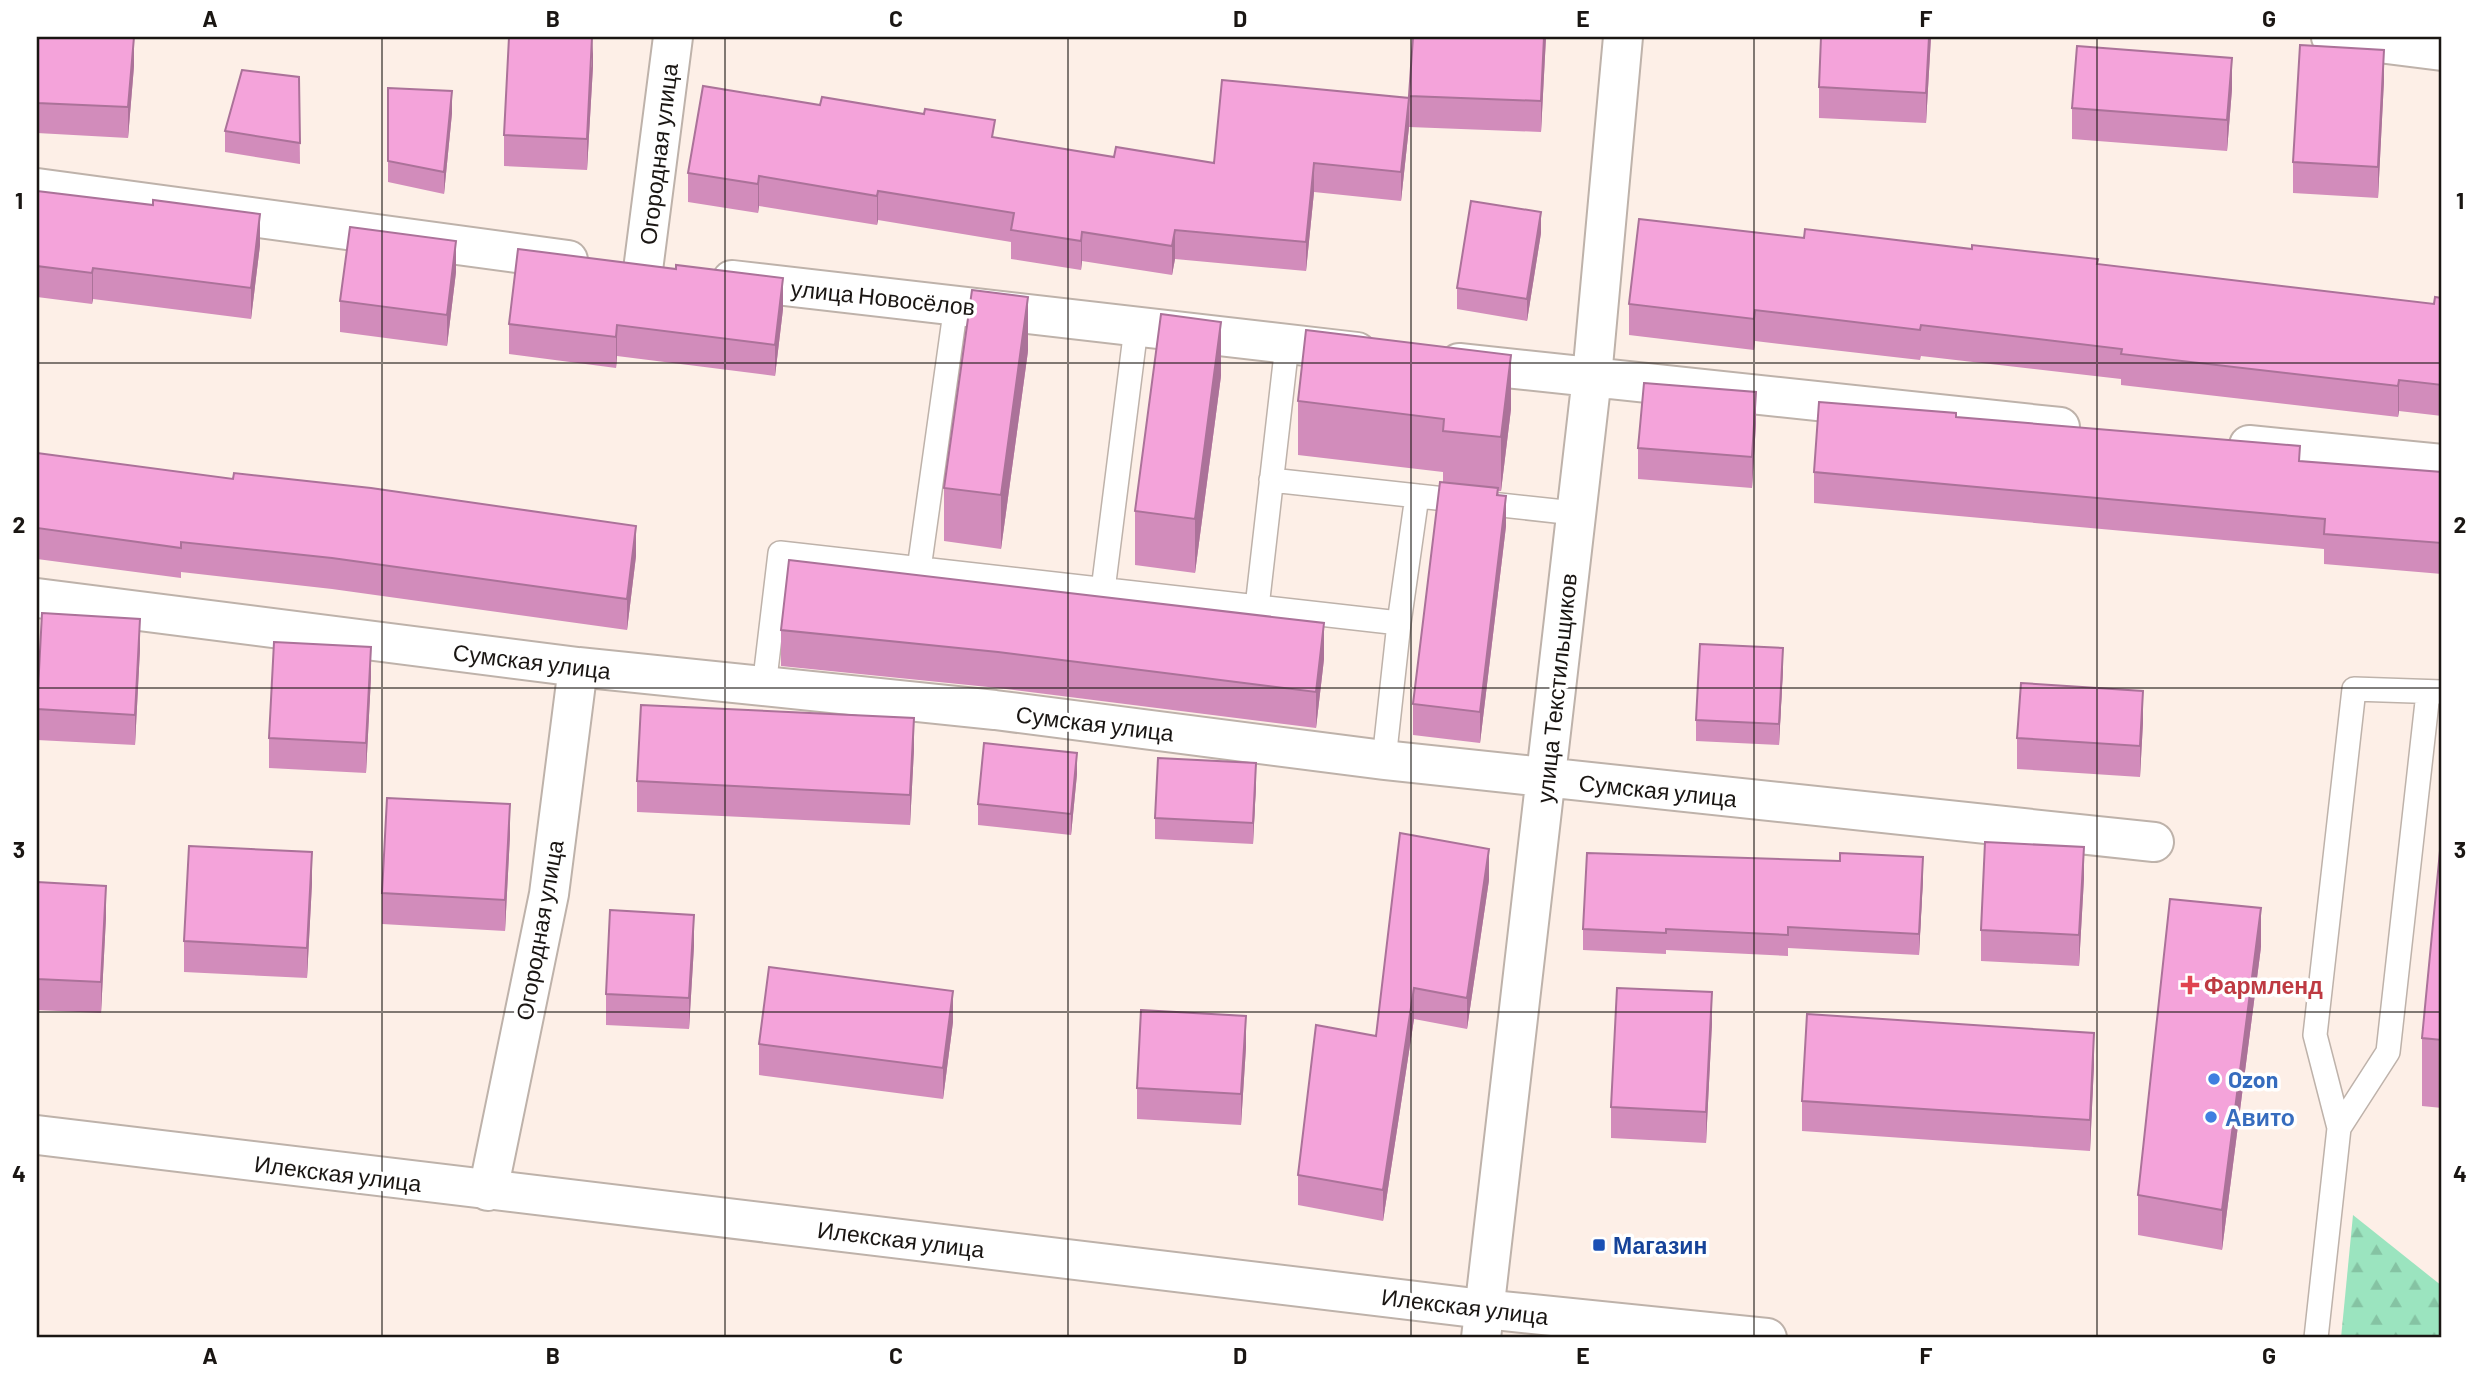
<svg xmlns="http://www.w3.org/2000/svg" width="2479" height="1375" font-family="Barlow,sans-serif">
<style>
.forest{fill:url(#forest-firs)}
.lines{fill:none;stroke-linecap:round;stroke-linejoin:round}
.service-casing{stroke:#beb2aa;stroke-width:26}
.minor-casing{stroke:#beb2aa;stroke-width:42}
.tertiary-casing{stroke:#beb2aa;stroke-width:42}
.service{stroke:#fff;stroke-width:23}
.minor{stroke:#fff;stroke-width:38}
.tertiary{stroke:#fff;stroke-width:38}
.wall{fill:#d28cbb}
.shaded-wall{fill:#ab7299}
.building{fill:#f4a3da;stroke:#ab7299;stroke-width:2}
.grid{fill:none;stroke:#1a1613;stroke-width:2;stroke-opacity:0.55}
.health-dot{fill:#e0444e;stroke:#fff;stroke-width:2.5}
.shop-dot{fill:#3f7fe0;stroke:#fff;stroke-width:2.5}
.transit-dot{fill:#1a4fb4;stroke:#fff;stroke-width:2.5}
.labels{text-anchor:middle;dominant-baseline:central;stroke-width:7;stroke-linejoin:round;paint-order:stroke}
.street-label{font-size:23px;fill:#1a1613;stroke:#fff}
.health-label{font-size:23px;font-weight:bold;fill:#be3a42;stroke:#fff;text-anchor:start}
.shop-label{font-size:23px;font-weight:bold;fill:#366cbe;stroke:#fff;text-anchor:start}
.transit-label{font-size:23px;font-weight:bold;fill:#164399;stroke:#fff;text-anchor:start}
.neatline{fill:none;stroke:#1a1613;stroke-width:2.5}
.grid-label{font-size:23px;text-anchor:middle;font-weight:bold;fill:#1a1613}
</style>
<defs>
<pattern id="forest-firs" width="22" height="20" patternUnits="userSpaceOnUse" patternTransform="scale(1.75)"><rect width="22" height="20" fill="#9be4bf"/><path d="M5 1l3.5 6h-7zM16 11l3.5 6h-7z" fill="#85c3a3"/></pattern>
</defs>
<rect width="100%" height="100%" fill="#fdefe7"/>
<path class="forest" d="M2353 1215 2442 1286V1338H2341Z"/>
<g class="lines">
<defs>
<path id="service" d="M1271 480 1574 513
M919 569 956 305
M1103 590 1136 328
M1257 607 1287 345
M1399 623 1417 496
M764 687 780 553 1399 623 1384 760
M2339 1128 2388 1052 2428 693
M2316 1338 2339 1128 2315 1035 2354 689 2442 692"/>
<path id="minor" d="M2331 37 2442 51
M37 188 568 260
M643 270 673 37
M732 280 1357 352
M1459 363 2060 427
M2249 445 2442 464
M37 598 578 667 995 710 1384 760 2154 842
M488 1191 549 894 578 667
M1481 1338 1592 377 1623 37"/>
<path id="tertiary" d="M37 1135 1483 1309 1767 1338"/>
</defs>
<use href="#service" class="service-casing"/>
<use href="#minor" class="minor-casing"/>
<use href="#tertiary" class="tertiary-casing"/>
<use href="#service" class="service"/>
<use href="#minor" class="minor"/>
<use href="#tertiary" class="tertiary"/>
</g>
<path class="wall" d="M37 37 134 66 128 138 37 133Z
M1413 37H1546L1541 132 1409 127 1401 201 1314 192 1306 271 1175 259 1172 275 1082 261 1081 270 1011 259V242L878 220 877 225 759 206 758 213 688 202V173L995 138 1114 157 1214 163 1409 98Z
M1821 37H1931L1926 123 1819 118V87Z
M593 66 587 170 504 166V135Z
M299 77 300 164 225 152V131Z
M2384 80 2378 198 2293 193V162Z
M388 88 452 113 444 194 388 182Z
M2232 89 2227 151 2072 139V108Z
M37 191 260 245 251 319 93 299 92 304 37 297Z
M1541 233 1527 321 1457 309V288Z
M1804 238 2098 264 2434 304 2442 298V416L2399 411 2398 417 2121 385V379L1921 356 1920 360 1755 341 1754 350 1629 335V304Z
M456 272 447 346 340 332V301Z
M783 309 775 376 617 356 616 368 509 354V324Z
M1028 351 1001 549 944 541V488Z
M1221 376 1195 573 1135 565V511Z
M1298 401 1511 409 1501 491H1498L1506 526 1480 743 1413 735V704L1443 482V472L1298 455Z
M1956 418 2300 461 2442 472V574L2324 564V549L1814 503V472Z
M1756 423 1752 488 1638 479V448Z
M37 453 636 556 627 630 332 589 181 572V578L37 559Z
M781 630 1324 659 1316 728 998 688 781 666Z
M140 649 135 745 37 740V709Z
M1783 669 1779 745 1696 741V720Z
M371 677 366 773 269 768V738Z
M2143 722 2140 777 2017 769V738Z
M914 749 910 825 637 812V781Z
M1077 774 1071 835 978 825V804Z
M1256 785 1253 844 1155 839V818Z
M2442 830V1183H2441L2442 1108 2422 1106V1038Z
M510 835 505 931 382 924V893Z
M2084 878 2079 966 1981 961V930Z
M1923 879 1919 955 1788 948V956L1666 950V954L1583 950V929Z
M1489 880 1467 1029 1414 1019 1383 1221 1298 1205V1175L1376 1036Z
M37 882 106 917 101 1013 37 1010Z
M312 883 307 978 184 972V941Z
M694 946 689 1029 606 1025V994Z
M2261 947 2222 1250 2138 1235V1195Z
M953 1022 943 1099 759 1075V1044Z
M1712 1023 1706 1143 1611 1138V1107Z
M1246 1047 1241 1125 1137 1119V1088Z
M2094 1064 2090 1151 1802 1131V1101Z"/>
<path class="shaded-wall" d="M134 37V66L128 138V107Z
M593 37V66L587 170V139Z
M1544 37H1546L1541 132V101Z
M1929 37H1931L1926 123V93Z
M2384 50V80L2378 198V167Z
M2232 58V89L2227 151V120Z
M452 91V113L444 194V172Z
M1409 98V127L1401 201V172Z
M1314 163V192L1306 271V242Z
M759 176V206L758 213V184Z
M878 191V220L877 225V196Z
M1541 212V233L1527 321V299Z
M260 214V245L251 319V288Z
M1175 230V259L1172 275V246Z
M1082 232V261L1081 270V241Z
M456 241V272L447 346V315Z
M93 268V299L92 304V273Z
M783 278V309L775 376V345Z
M1028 297V351L1001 549V495Z
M1755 310V341L1754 350V319Z
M1221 322V376L1195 573V519Z
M617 325V356L616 368V337Z
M1511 355V409L1501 491V437Z
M2399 380V411L2398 417V386Z
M1756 392V423L1752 488V457Z
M1506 496V526L1480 743V712Z
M636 526V556L627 630V599Z
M140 619V649L135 745V715Z
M1324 623V659L1316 728V692Z
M371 647V677L366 773V743Z
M1783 648V669L1779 745V724Z
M2143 691V722L2140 777V746Z
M914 718V749L910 825V795Z
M1077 753V774L1071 835V814Z
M1256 763V785L1253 844V823Z
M510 804V835L505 931V900Z
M2084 847V878L2079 966V935Z
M1489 849V880L1467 1029V998Z
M312 852V883L307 978V948Z
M1923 857V879L1919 955V934Z
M106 886V917L101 1013V982Z
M2261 908V947L2222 1250V1210Z
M694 915V946L689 1029V998Z
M1414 988V1019L1383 1221V1190Z
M953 991V1022L943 1099V1068Z
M1712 992V1023L1706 1143V1112Z
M1246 1016V1047L1241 1125V1094Z
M2094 1033V1064L2090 1151V1120Z"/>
<path class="building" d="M37 37H134L128 107 37 103Z
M509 37H592L587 139 504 135Z
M1413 37H1544L1541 101 1409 96Z
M1821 37H1929L1926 93 1819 87Z
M2300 45 2384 50 2378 167 2293 162Z
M2077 46 2232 58 2227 120 2072 108Z
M242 70 299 77 300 143 225 131Z
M1222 80 1409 98 1401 172 1314 163 1306 242 1175 230 1172 246 1082 232 1081 241 1011 230 1014 213 878 191 877 196 759 176 758 184 688 173 703 86 820 105 822 97 924 114 925 109 995 120 992 137 1114 157 1116 147 1214 163Z
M388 88 452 91 444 172 388 161Z
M37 191 153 205V200L260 214 251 288 93 268 92 273 37 266Z
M1471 201 1541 212 1527 299 1457 288Z
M1639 219 1804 238 1805 229 1972 249V245L2098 259 2097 264 2434 304 2435 297 2442 298V385L2399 380 2398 386 2121 354 2122 349 1921 325 1920 330 1755 310 1754 319 1629 304Z
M350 227 456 241 447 315 340 301Z
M518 249 676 269V265L783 278 775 345 617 325 616 337 509 324Z
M972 290 1028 297 1001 495 944 488Z
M1161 314 1221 322 1195 519 1135 511Z
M1306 330 1511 355 1501 437 1443 431 1444 419 1298 401Z
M1644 383 1756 392 1752 457 1638 448Z
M1819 402 1956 413V417L2300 446 2299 461 2442 472V543L2324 534 2325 519 1814 472Z
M37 453 233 479 234 473 371 488 636 526 627 599 332 558 181 542V548L37 528Z
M1440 482 1498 488 1497 495 1506 496 1480 712 1413 704Z
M789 560 1324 623 1316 692 998 652 781 630Z
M42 613 140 619 135 715 37 709Z
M274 642 371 647 366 743 269 738Z
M1700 644 1783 648 1779 724 1696 720Z
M2021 683 2143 691 2140 746 2017 738Z
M641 705 914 718 910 795 637 781Z
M984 743 1077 753 1071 814 978 804Z
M1158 758 1256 763 1253 823 1155 818Z
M387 798 510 804 505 900 382 893Z
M2442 830V1040L2422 1038Z
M1400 833 1489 849 1467 998 1414 988 1383 1190 1298 1175 1316 1025 1376 1036Z
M1985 842 2084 847 2079 935 1981 930Z
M189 846 312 852 307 948 184 941Z
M1587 853 1840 861V853L1923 857 1919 934 1788 927V935L1666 929V933L1583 929Z
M37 882 106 886 101 982 37 979Z
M2170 899 2261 908 2222 1210 2138 1195Z
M610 910 694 915 689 998 606 994Z
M769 967 953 991 943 1068 759 1044Z
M1617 988 1712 992 1706 1112 1611 1107Z
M1141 1010 1246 1016 1241 1094 1137 1088Z
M1807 1014 2094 1033 2090 1120 1802 1101Z"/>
<path class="grid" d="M382 37V1338M725 37V1338M1068 37V1338M1411 37V1338M1754 37V1338M2097 37V1338M37 363H2442M37 688H2442M37 1012H2442"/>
<path class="health-dot" d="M2186.5 974.5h7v7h7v7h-7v7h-7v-7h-7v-7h7z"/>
<g class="shop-dot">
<circle cx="2214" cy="1079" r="7"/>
<circle cx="2211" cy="1117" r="7"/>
</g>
<rect class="transit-dot" x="1592" y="1238" width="14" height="14" rx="3.5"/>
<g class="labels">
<g class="street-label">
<text transform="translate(658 154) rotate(-83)">Огородная улица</text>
<text transform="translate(883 297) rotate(6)">улица Новосёлов</text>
<text transform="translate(532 661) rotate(7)">Сумская улица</text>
<text transform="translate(1556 688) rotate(-84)">улица Текстильщиков</text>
<text transform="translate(1095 723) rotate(7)">Сумская улица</text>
<text transform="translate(1658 790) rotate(6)">Сумская улица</text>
<text transform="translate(539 930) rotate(-80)">Огородная улица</text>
<text transform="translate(338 1173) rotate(7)">Илекская улица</text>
<text transform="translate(901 1239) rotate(7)">Илекская улица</text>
<text transform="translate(1465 1306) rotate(7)">Илекская улица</text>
</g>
<g class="health-label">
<text x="2204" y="985">Фармленд</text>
</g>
<g class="shop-label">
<text x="2228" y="1079">Ozon</text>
<text x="2225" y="1117">Авито</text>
</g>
<g class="transit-label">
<text x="1613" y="1245">Магазин</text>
</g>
</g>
<rect width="2479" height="1375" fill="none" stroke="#ffffff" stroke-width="77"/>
<rect x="38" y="38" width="2402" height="1298" class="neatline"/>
<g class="grid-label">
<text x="210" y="27">A</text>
<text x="553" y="27">B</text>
<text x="896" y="27">C</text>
<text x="1240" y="27">D</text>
<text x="1583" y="27">E</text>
<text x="1926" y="27">F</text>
<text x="2269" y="27">G</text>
<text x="19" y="209">1</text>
<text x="2460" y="209">1</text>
<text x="19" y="533">2</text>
<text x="2460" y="533">2</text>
<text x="19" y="858">3</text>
<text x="2460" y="858">3</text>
<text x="19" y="1182">4</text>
<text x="2460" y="1182">4</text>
<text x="210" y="1364">A</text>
<text x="553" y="1364">B</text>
<text x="896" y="1364">C</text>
<text x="1240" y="1364">D</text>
<text x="1583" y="1364">E</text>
<text x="1926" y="1364">F</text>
<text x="2269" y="1364">G</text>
</g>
</svg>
